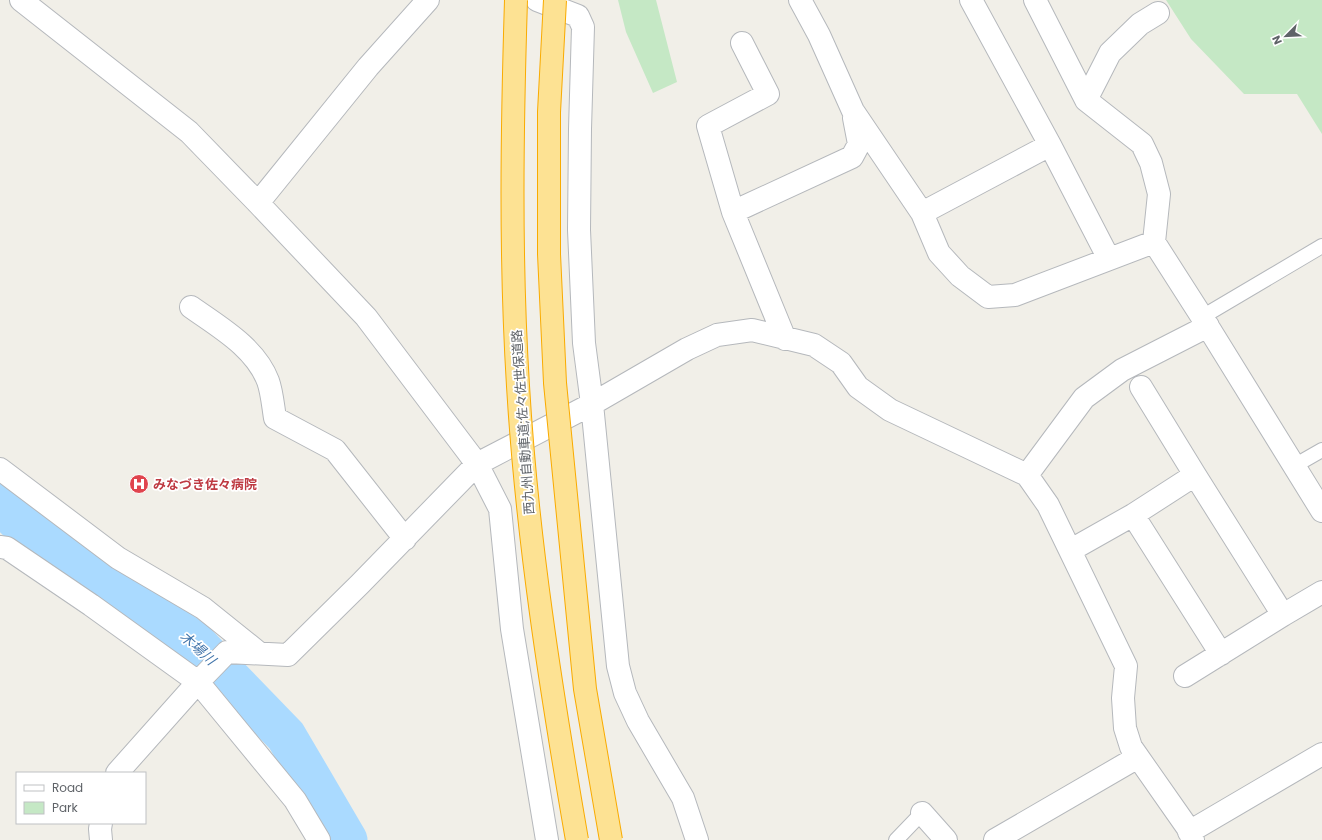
<svg xmlns="http://www.w3.org/2000/svg" width="1322" height="840" font-family="Poppins,'Noto Sans JP',sans-serif">
<style>
.green{fill:#c5e8c5}
.lines{fill:none;stroke-linecap:round;stroke-linejoin:round}
.river{stroke:#aadaff;stroke-width:41}
.lane-casing{stroke:#b5b8bc;stroke-width:16}
.street-casing{stroke:#b5b8bc;stroke-width:24}
.lane{stroke:#fff;stroke-width:14}
.street{stroke:#fff;stroke-width:22}
.highway-bridge-casing{stroke:#f9ab00;stroke-width:24;stroke-linecap:butt}
.highway-bridge{stroke:#fde293;stroke-width:22}
.labels{text-anchor:middle;dominant-baseline:central;stroke-width:3.5;stroke-linejoin:round;paint-order:stroke}
.street-label{font-size:13px;fill:#5f6368;stroke:#fff}
.health-label{font-size:13px;font-weight:bold;fill:#be3a42;stroke:#fff;text-anchor:start}
.water-label{font-size:14px;font-style:italic;fill:#4174aa;stroke:#fff}
</style>
<rect width="100%" height="100%" fill="#f1efe8"/>
<path class="green" d="M618 0H656L677 82 653 93 626 32Z
M1166 0H1322V134L1297 94H1244L1191 39Z"/>
<g class="lines">
<path class="river" d="M0 504 23 526 79 563 194 641 286 736 347 840"/>
<defs>
<path id="lane" d="M1202 317 1322 246
M1294 466 1322 450
M896 840 922 813"/>
<path id="street" d="M21 0 189 132 258 203 366 317 477 464 500 509 512 629 547 840
M537 0 578 16 583 27 580 129 579 230 584 343 592 404 618 666 625 693 638 721 683 798 697 840
M800 0 819 35 853 111 922 213 939 253 960 276 988 297 1015 295 1154 242
M971 0 1050 145 1109 259
M1035 0 1086 100 1142 144 1151 163 1159 194 1154 242 1202 317 1322 511
M1086 100 1110 53 1140 24 1158 13
M258 203 368 67 428 0
M733 212 708 126 768 94 742 43
M922 213 1050 145
M191 307C219 327 255 347 268 381 272 392 273 406 275 418L335 450 405 539
M785 339 733 212 852 157 859 144 854 118
M1141 387 1195 475 1283 615 1185 676
M0 469 118 558 203 608 259 653
M1027 475 1084 398 1122 370 1208 326
M1133 515 1221 654
M0 547 7 548 91 605 198 682 295 800 319 840
M1071 550 1133 515 1195 475
M1283 615 1322 592
M117 773 198 682 227 652 288 655 360 584 477 464 592 404 687 349 717 335 752 330 814 345 841 363 858 387 890 410 1027 475 1048 505 1126 666 1123 698 1125 728 1131 747 1187 827 1193 840
M922 813 946 840
M1189 832 1322 754
M101 840 100 829 101 823
M995 840 1138 757"/>
</defs>
<use href="#lane" class="lane-casing"/>
<use href="#street" class="street-casing"/>
<use href="#lane" class="lane"/>
<use href="#street" class="street"/>
<defs>
<path id="highway-bridge" d="M516 0C512 129 510 257 518 386 527 538 551 690 577 840
M555 0 549 112V254L555 383 585 689 611 840"/>
</defs>
<use href="#highway-bridge" class="highway-bridge-casing"/>
<use href="#highway-bridge" class="highway-bridge"/>
</g>
<defs>
<symbol id="hospital-disc" viewBox="-11 -11 22 22"><circle r="9.5" fill="#e0444e" stroke="#fff"/><path d="M-5-5h3v3.5h4V-5h3V5h-3V1.5h-4V5h-3Z" fill="#fff"/></symbol>
</defs>
<g fill-rule="evenodd">
<use href="#hospital-disc" x="128" y="473" width="22" height="22"/>
</g>
<g class="labels">
<g class="street-label">
<text transform="translate(523 422) rotate(-94)">西九州自動車道;佐々佐世保道路</text>
</g>
<g class="health-label">
<text x="153" y="484">みなづき佐々病院</text>
</g>
<g class="water-label">
<text transform="translate(198 648) rotate(42)">木場川</text>
</g>
</g>
<rect x="16" y="772" width="130" height="52" fill="#ffffff" stroke="#bfc1c3"/>
<rect x="24" y="785" width="20" height="6" fill="#ffffff" stroke="#bfc1c3"/>
<text x="52" y="792" font-size="12" fill="#5f6368">Road</text>
<rect x="24" y="802" width="20" height="12" fill="#c5e8c5" stroke="#bfc1c3"/>
<text x="52" y="812" font-size="12" fill="#5f6368">Park</text>
<g transform="translate(1286 36) rotate(246)" stroke="#ffffff" stroke-width="3" paint-order="stroke">
<path d="M0-3L7 15L0 10L-7 15Z" fill="#5f6368"/>
<text y="-6" font-size="11" font-weight="bold" text-anchor="middle" fill="#5f6368">N</text>
</g>
</svg>
